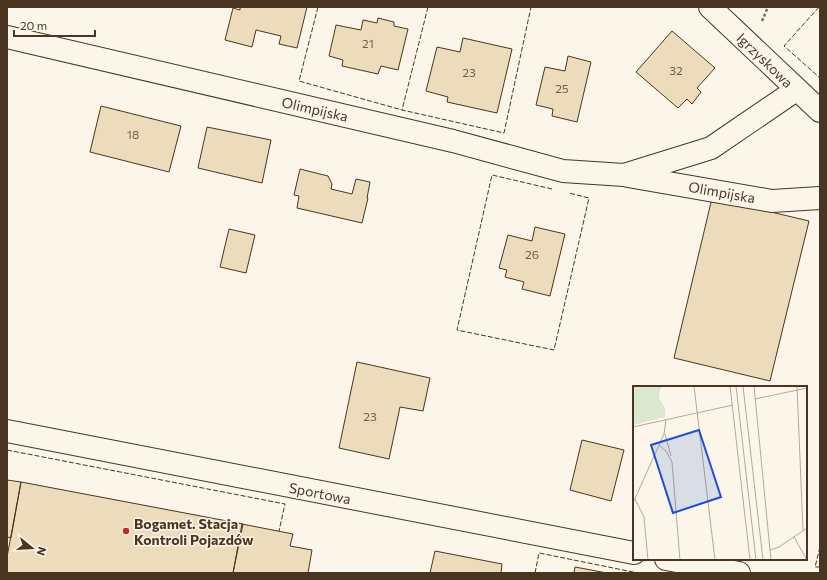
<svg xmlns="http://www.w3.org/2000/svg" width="827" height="580" font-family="Commissioner,sans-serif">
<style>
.building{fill:#ecdcbc;stroke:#4a3520}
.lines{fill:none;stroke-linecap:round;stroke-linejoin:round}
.minor-casing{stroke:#4a3520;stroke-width:24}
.path{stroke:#7f6f5c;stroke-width:2.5;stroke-dasharray:3 2;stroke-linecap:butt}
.minor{stroke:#fbf6e9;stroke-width:22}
.fence{stroke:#4a3520;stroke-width:1;stroke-dasharray:5 2;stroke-linecap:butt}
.poi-dot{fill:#c62828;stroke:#fbf6e9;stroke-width:1.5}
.labels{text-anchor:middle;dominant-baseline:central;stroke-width:3;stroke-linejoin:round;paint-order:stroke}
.number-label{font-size:12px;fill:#725f47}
.street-label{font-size:14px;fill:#4a3520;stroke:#fbf6e9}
.poi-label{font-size:14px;font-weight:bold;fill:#4a3520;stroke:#fbf6e9;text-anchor:start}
.inset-road{fill:none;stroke:#b4a999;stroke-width:1}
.view{fill:#1d4ed8;fill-opacity:0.15;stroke:#1d4ed8;stroke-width:2}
.inset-edge{fill:none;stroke:#4a3520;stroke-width:2}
</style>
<rect width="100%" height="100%" fill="#fbf6e9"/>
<path class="building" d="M240 7H307L297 48 279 44 281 36 256 30 252 47 225 40 233 8 240 10Z
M378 18 394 22V26L408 29 398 70 381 66 378 74 342 66 343 60 329 56 336 25 361 30 363 20 377 23Z
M672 31 715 68 697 88 701 92 692 104 687 99 678 108 636 72Z
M463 38 512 49 497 113 447 102 448 97 426 91 437 47 460 52Z
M568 56 591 62 577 122 552 116 553 109 536 105 545 67 565 71Z
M101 106 181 126 169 172 90 152Z
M207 127 271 140 262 183 198 168Z
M300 169 328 176 332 184 331 189 352 194 356 179 370 182 367 198H368L362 223 297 208 299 196 294 195Z
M712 198 809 221 770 381 674 358Z
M535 227 565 234 550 296 522 289 524 282 505 277 507 270 499 268 508 235 532 241Z
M229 229 255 235 246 273 220 267Z
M357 362 430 378 423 411 400 407 389 459 339 448Z
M582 440 624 450 611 501 570 490Z
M7 480 21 482 11 538 7 537Z
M21 482 243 524 233 573H7V557Z
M242 524 293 534 290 546 312 550 308 573H233Z
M435 551 502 564 501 573H430Z
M575 567 607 573H574Z"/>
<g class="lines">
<defs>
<path id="minor" d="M710 7 820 111
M7 37 453 141 563 171 624 175 711 148 796 90
M628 176 772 201 820 198
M7 431 634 553
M666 559 739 573"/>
</defs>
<use href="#minor" class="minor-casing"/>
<path class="path" d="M762 21 768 7"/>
<use href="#minor" class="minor"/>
<path class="fence" d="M318 7 299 81 402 110
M428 7 402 110 504 133 531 7
M819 7 784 46 820 78
M552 189 492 175 457 330 554 350 589 198 569 193
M7 450 285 504 279 531
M820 547 815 567H820
M535 573 539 553 638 573"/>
</g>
<circle class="poi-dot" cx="126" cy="531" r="4"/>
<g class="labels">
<g class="number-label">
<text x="368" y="43">21</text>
<text x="676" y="70">32</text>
<text x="469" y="72">23</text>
<text x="562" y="88">25</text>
<text x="133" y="134">18</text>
<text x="532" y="254">26</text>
<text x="370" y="416">23</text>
</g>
<g class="street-label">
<text transform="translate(765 60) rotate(44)">Igrzyskowa</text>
<text transform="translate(315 109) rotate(13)">Olimpijska</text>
<text transform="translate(722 192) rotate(10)">Olimpijska</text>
<text transform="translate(320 493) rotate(11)">Sportowa</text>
</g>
<g class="poi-label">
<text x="134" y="523">Bogamet. Stacja<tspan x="134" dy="16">Kontroli Pojazdów</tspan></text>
</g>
</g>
<g transform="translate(633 386)">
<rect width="174" height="174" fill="#fbf6e9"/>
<path d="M0 0H31L27 3 26 12 32 22V31L0 39Z" fill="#dce7d0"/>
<path class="inset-road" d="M61 0 82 174M97 0 117 174M103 0 123 174M110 0 130 174M121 0 138 174M164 0 170 145M122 13 174 2M0 41 100 19M32 48 38 70M26 59 33 65 39 76 47 174M2 113 11 131 15 174M0 117 31 48 33 34M161 151 174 174M137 164 146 161 174 142"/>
<path class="view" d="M66 44 88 111 40 127 18 59Z"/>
<rect width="174" height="174" class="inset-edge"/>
</g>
<rect width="827" height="580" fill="none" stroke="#4a3520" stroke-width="16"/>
<g transform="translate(32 548) rotate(108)" stroke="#fbf6e9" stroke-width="3" paint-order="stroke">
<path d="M0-3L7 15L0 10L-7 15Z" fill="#4a3520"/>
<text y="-6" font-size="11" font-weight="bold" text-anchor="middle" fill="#4a3520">N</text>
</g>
<path d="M14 30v6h81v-6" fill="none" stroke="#4a3520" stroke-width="2"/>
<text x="20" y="30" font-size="12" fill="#4a3520" stroke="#fbf6e9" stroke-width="3" paint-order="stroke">20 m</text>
</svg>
